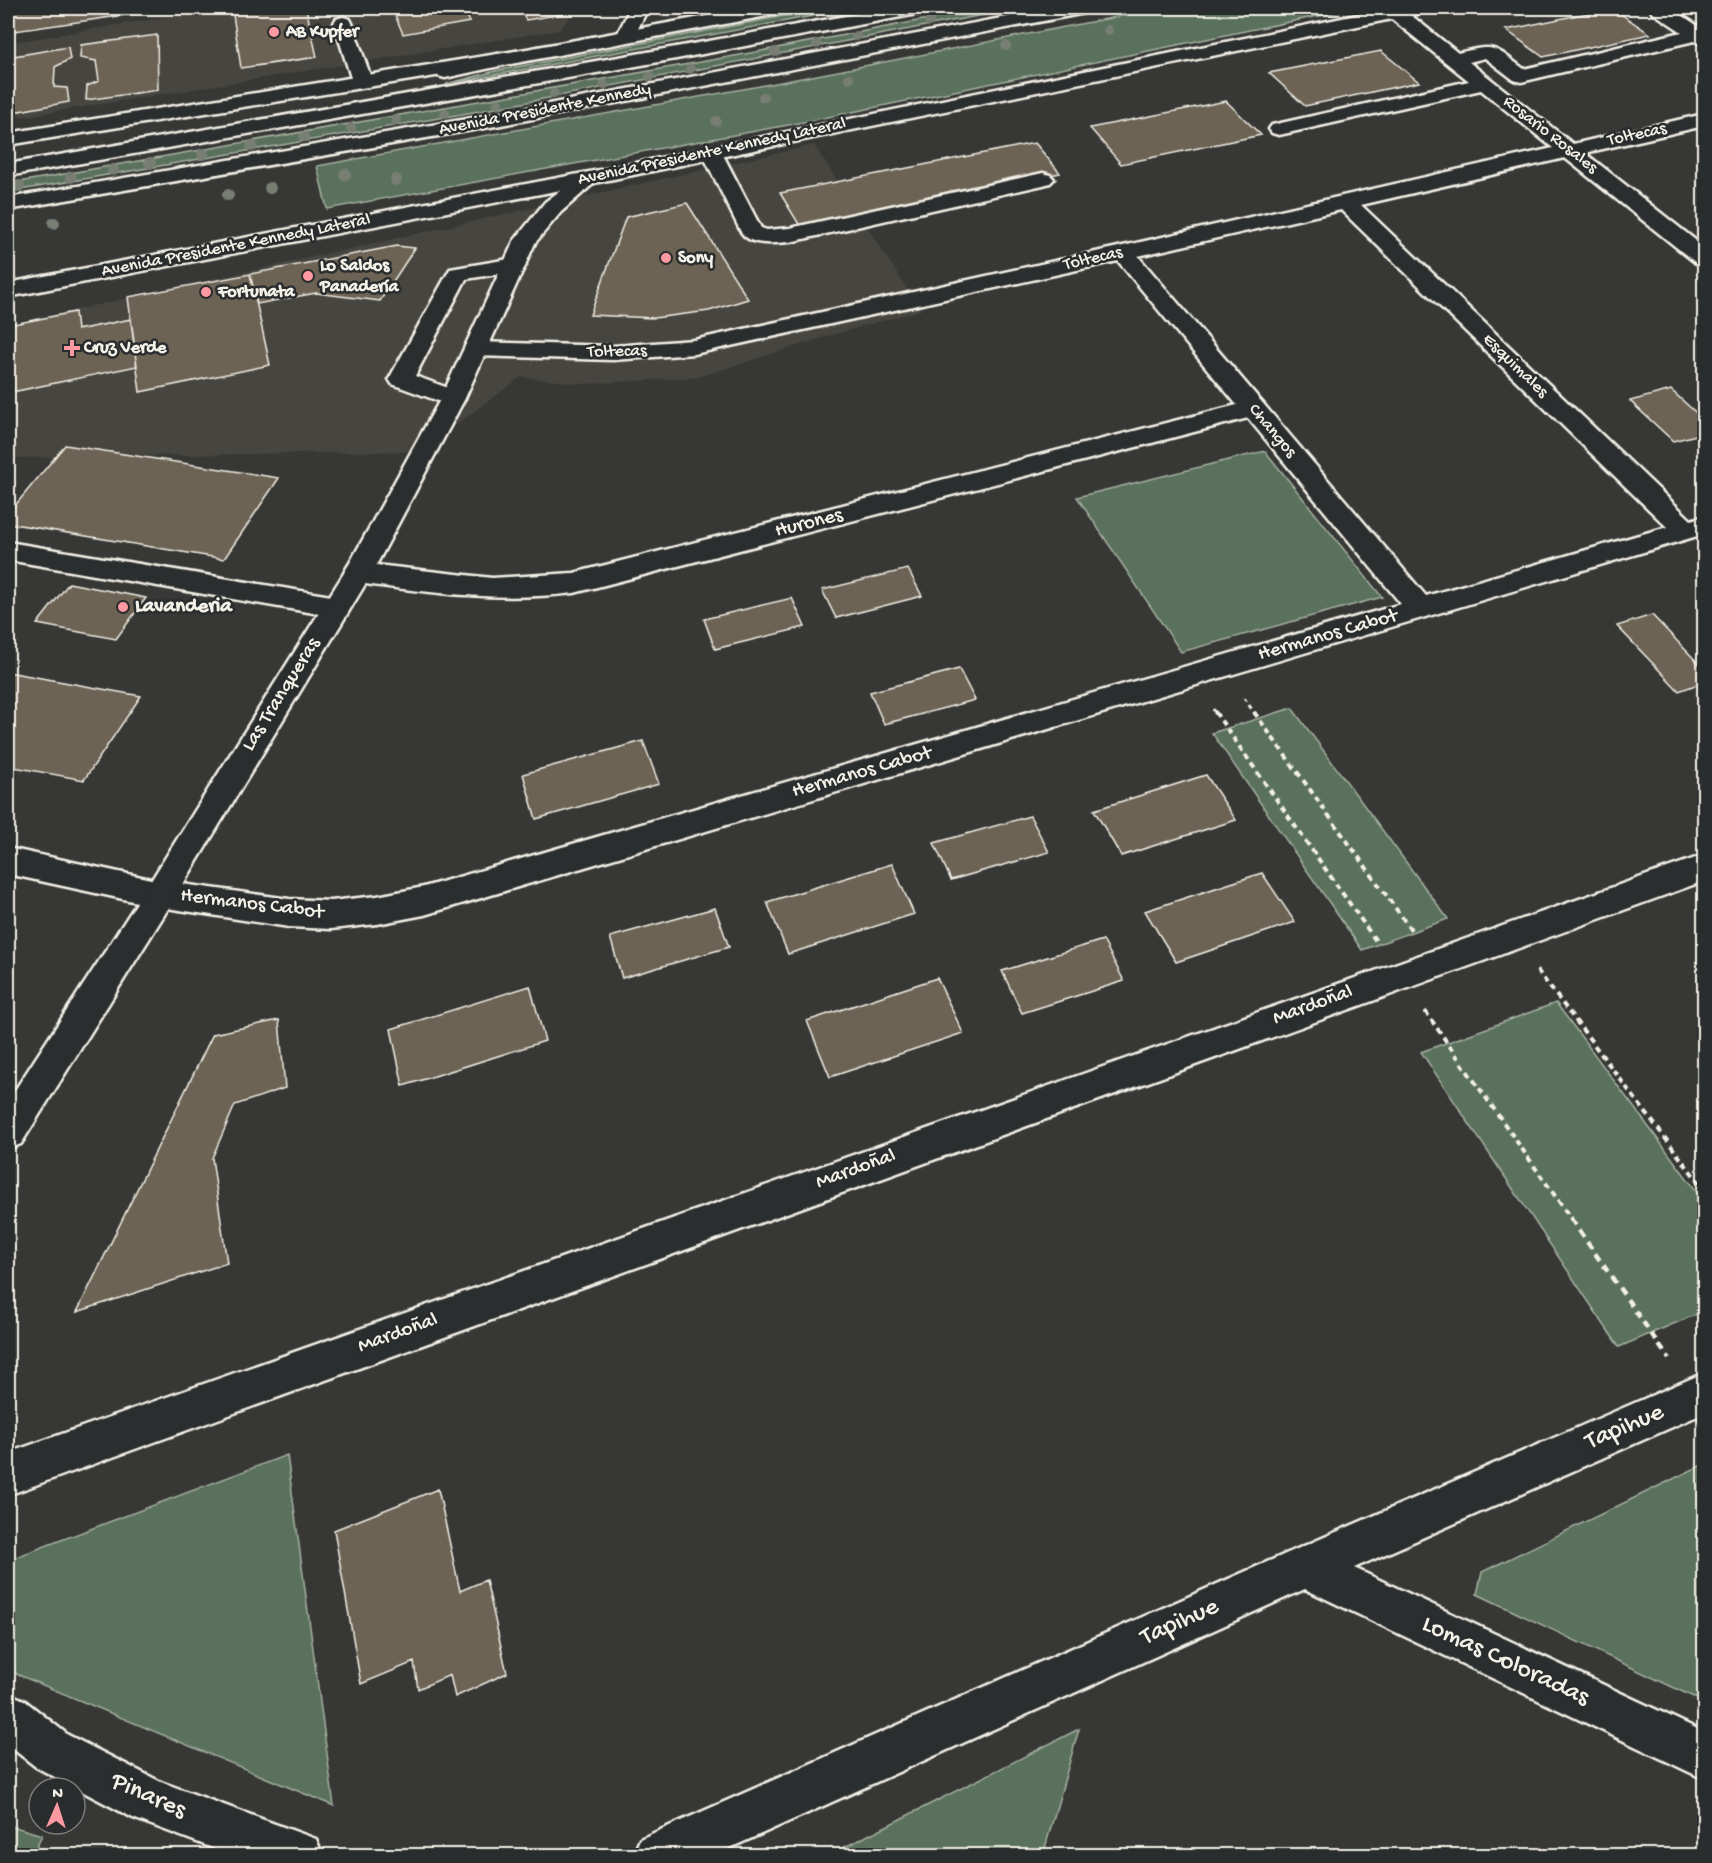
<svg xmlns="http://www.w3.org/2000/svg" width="1712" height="1863" font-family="'Gochi Hand',sans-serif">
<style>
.built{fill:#47453f}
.green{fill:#5a715d;stroke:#a7b1a2;stroke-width:1.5}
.building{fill:#6d6354;stroke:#f4f1e8;stroke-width:1.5}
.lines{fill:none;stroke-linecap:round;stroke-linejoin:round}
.minor-casing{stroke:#f4f1e8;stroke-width:5}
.major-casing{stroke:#f4f1e8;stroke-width:5}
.highway-casing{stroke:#f4f1e8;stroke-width:5}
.path-far2{stroke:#f4f1e8;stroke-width:3;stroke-dasharray:4.5 4;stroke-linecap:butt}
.path-far1{stroke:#f4f1e8;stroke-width:4;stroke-dasharray:6 4.5;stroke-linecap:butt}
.path{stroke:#f4f1e8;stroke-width:4.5;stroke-dasharray:8 6;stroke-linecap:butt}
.minor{fill:#2a2d2e;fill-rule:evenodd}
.major{fill:#2a2d2e;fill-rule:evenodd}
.highway{fill:#2a2d2e;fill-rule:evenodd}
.tree{fill:#797e75}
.poi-dot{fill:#ff9aa2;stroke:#2a2d2e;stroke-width:2}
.labels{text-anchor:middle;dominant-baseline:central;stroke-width:5;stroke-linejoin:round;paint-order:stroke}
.far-poi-label{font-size:18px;font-weight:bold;fill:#f4f1e8;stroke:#2a2d2e;text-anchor:start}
.far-street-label{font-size:18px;fill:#f4f1e8;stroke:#2a2d2e}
.street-label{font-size:21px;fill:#f4f1e8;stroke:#2a2d2e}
.poi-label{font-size:21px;font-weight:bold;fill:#f4f1e8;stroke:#2a2d2e;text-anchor:start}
.near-street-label{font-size:26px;fill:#f4f1e8;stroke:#2a2d2e}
</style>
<rect width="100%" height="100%" fill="#373836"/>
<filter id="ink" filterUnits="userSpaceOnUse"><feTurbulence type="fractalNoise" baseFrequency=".0167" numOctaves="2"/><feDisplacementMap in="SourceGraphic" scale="12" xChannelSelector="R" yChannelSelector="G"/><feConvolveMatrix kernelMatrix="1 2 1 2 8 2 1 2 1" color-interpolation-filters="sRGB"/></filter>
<g filter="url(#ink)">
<path class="built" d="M221 8H577L559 30 8 119V43Z
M814 145 921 310 831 335 699 377 583 384 521 377 420 451 8 458V325Z"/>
<path class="green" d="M826 8H856L446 84 496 71Z
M986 8H1020L480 111 8 192V184L740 55Z
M1163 8H1357L794 124 327 209 317 166 776 83Z
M1265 451 1382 597 1181 652 1077 497Z
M1292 708 1448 919 1362 950 1212 733Z
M1556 1003 1704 1201V1311L1619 1347 1421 1052Z
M287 1455 334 1806 16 1674 8 1649V1560Z
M1704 1464V1702L1477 1594 1482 1572Z
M1079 1729 1043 1855H829Z
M8 1825 42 1835 32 1855H8Z"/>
<path class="building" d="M17 8H160V10L8 32V9Z
M232 8H306L317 57 241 68Z
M392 8H463L470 22 403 34Z
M520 8H560L563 14 526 20Z
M1612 8 1650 34 1543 57 1506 30Z
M157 35 158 90 86 100 87 86 99 81 96 61 80 58 81 45Z
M68 47 70 59 55 67 54 87 67 88 69 102 8 113V57Z
M1381 51 1419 82 1305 106 1269 73Z
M1226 101 1261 135 1121 164 1090 128Z
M1035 143 1060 173 800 226 780 193Z
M687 203 748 299 709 311 654 318 590 315 626 217Z
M397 246 415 248 380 301 316 293 257 304 250 274Z
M250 274 270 365 140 392 128 297Z
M75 312 77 330 131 319 137 366 12 392 8 325Z
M1671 390 1704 420V433L1673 441 1630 401Z
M65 445 279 478 224 559 8 523V514Z
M908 569 922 596 836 618 822 590Z
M69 583 146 598 116 639 37 624Z
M792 598 805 627 715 649 704 619Z
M1652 615 1704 669V682L1679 691 1617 626Z
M959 669 975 700 884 724 870 692Z
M8 672 141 696 84 780 8 766Z
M643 741 659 784 536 819 523 774Z
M1206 775 1236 820 1121 856 1094 810Z
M1030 816 1049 852 951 880 934 843Z
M892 864 914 914 788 954 767 902Z
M1262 873 1295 922 1176 962 1145 911Z
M715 908 729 947 622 978 610 937Z
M1103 940 1124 981 1022 1013 1002 971Z
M937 978 963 1033 830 1077 807 1021Z
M530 986 545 1041 403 1086 391 1029Z
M279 1020 285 1088 235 1105 212 1158 227 1263 77 1312 213 1034Z
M438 1489 460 1591 486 1580 507 1673 455 1697 450 1675 418 1689 414 1662 361 1684 334 1530Z"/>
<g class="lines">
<defs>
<path id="minor" d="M630 8H648L634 37 632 41H618L616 37Z
M1388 8H1402L1458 53C1497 44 1492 46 1524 69L1682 32 1652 12 1650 8H1671L1701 28 1704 27V45L1694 41 1521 82 1514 80 1485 58 1469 62 1573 144 1704 114V126L1585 153 1704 247V265L1696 263 1565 158 1361 205 1691 520 1704 516V534L424 915 377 924 331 929 289 927 160 907 8 874V848L160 881 289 899 331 901 377 896 424 887 1401 604 1248 418 574 593C501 602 431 593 358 583L348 580 344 573 348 566 358 563 492 578 574 573 1237 405 1118 261 694 354 613 360 476 356 468 354 464 349 468 344 476 342 613 346 694 340 1123 246 1553 148 1481 90 1279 135 1272 133 1269 129 1272 125 1469 81 1388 16 1386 12ZM1341 210 1667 527 1426 596 1138 256Z
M343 17 350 19 352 23 372 81 369 85H355L352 81 334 23 336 19Z
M712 147 719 149 722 153 761 228 767 230 790 228 1043 173 1050 175 1054 179 1050 183 1043 185 790 242C774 243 751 247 741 232L702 153 705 149Z
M515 258 523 260 526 265 523 270 466 279 415 376 462 393 465 398 462 403 453 406 444 403 392 384 389 379 450 269Z
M8 542 337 597 347 600 351 607 347 614 337 617 8 560Z
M1704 855V881L8 1495V1453Z
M1704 1373V1413L1354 1568 1704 1732V1779L1305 1589 712 1856H633L640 1839 1290 1552Z
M8 1693 24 1700 68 1735 161 1782 316 1839 323 1856H234L133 1818 36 1767 8 1745Z"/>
<path id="major" d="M750 8H786L784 12 777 14 516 63 8 145V133L516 51Z
M1391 8H1425L1423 12 1416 14 594 183 561 212 535 243 465 398 372 573 171 904 21 1144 8 1149V1101L149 884 346 570 441 398 514 241 545 202 561 190 8 297V283L626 165Z"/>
<path id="highway" d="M890 8H926L924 12 917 14 676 59 8 176V164L676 47Z
M1054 8H1089L1087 12 1080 14 496 126 8 210V198L496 114Z
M516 51 523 53 526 57 523 61 445 78 438 76 435 72 438 68Z"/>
</defs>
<use href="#minor" class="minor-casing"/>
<use href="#major" class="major-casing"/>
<use href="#highway" class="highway-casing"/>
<path class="path-far2" d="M1244 698 1255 714
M1213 709 1216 714"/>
<path class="path-far1" d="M1215 712 1376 941
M1254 712 1412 931
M1537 970 1704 1189
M1425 1011 1572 1220"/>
<path class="path" d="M1571 1219 1669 1359"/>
<use href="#minor" class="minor"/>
<use href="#major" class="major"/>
<use href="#highway" class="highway"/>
</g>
<g class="tree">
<circle cx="929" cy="22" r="5"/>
<circle cx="1108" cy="30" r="5"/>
<circle cx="856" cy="36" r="5"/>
<circle cx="817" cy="44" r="5"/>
<circle cx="1006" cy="46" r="5"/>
<circle cx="775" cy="52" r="5"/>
<circle cx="690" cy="69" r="5"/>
<circle cx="650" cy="77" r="5"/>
<circle cx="849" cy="78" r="5"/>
<circle cx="604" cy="85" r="5"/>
<circle cx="554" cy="94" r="5"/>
<circle cx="763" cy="97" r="5"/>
<circle cx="498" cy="103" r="5"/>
<circle cx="445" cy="113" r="5"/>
<circle cx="396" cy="120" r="5"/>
<circle cx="716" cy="121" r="5"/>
<circle cx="351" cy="128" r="5"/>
<circle cx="304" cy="137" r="5"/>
<circle cx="252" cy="146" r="6"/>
<circle cx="203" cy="154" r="6"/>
<circle cx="150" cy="163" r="6"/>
<circle cx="113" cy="170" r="6"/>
<circle cx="345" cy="174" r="6"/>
<circle cx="71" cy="177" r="6"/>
<circle cx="396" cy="180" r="6"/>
<circle cx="19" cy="186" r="6"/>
<circle cx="270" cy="188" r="6"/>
<circle cx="228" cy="195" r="6"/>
<circle cx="54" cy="223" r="6"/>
</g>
</g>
<g class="poi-dot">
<circle cx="274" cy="32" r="6"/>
<circle cx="666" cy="258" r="6"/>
<circle cx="308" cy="276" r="6"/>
<circle cx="206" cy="292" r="6"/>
<path d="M69 339h6v6h6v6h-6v6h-6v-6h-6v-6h6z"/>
<circle cx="123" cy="607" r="6"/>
</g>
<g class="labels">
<g class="far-poi-label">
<text x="286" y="32">AB Kupfer</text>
<text x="678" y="258">Sony</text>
<text x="320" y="266">Lo Saldos<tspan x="320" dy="21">Panadería</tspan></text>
<text x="218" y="292">Fortunata</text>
<text x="84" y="348">Cruz Verde</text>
</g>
<g class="far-street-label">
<text transform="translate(545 110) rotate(-11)">Avenida Presidente Kennedy</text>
<text transform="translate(1550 135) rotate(38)">Rosario Rosales</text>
<text transform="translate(1637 135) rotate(-12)">Toltecas</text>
<text transform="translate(712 152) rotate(-12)">Avenida Presidente Kennedy Lateral</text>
<text transform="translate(236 246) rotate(-11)">Avenida Presidente Kennedy Lateral</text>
<text transform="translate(1093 259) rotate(-13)">Toltecas</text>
<text transform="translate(617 352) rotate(-1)">Toltecas</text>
<text transform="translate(1515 366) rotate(44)">Esquimales</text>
<text transform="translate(1272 431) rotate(50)">Changos</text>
</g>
<g class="street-label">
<text transform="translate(809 524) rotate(-14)">Hurones</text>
<text transform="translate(1328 636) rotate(-16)">Hermanos Cabot</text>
<text transform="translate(282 695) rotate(-58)">Las Tranqueras</text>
<text transform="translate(862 773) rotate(-16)">Hermanos Cabot</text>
<text transform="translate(252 905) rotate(7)">Hermanos Cabot</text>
<text transform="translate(1313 1006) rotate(-20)">Mardoñal</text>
<text transform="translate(856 1170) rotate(-20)">Mardoñal</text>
<text transform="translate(398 1334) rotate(-20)">Mardoñal</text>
</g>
<g class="poi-label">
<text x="135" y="607">Lavanderia</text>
</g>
<g class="near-street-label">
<text transform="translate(1625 1428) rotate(-23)">Tapihue</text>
<text transform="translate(1180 1623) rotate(-24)">Tapihue</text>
<text transform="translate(1505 1662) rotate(25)">Lomas Coloradas</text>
<text transform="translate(148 1797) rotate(24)">Pinares</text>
</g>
</g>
<rect width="1712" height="1863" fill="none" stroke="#2a2d2e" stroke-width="30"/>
<rect x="15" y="15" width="1682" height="1833" fill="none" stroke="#f4f1e8" stroke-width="2" filter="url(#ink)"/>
<g transform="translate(57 1806) rotate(3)"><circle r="28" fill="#2a2d2e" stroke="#7b7b78" stroke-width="1.5"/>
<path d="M0-4.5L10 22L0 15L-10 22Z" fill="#ff9aa2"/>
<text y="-9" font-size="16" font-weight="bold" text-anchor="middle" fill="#f4f1e8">N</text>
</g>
</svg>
